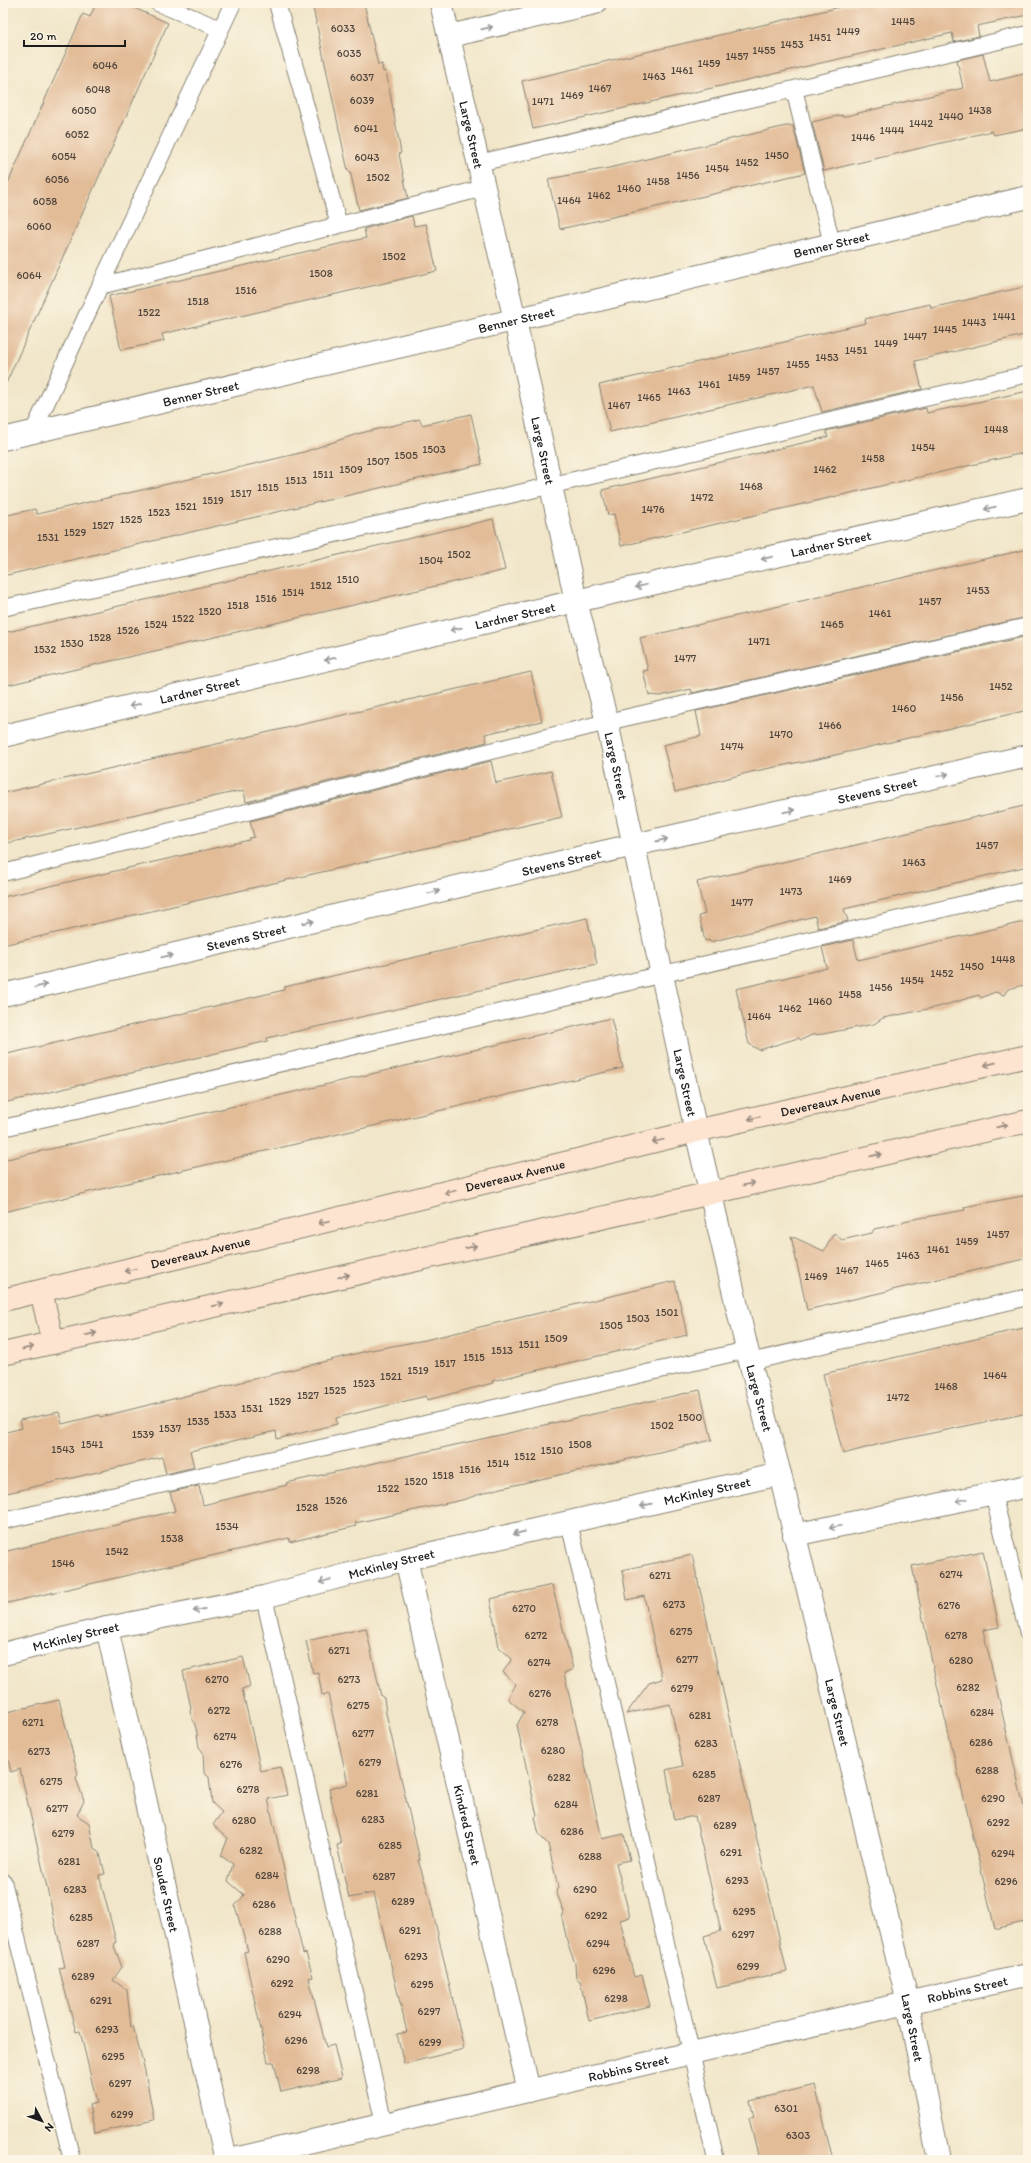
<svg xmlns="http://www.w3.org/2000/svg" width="1031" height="2163" font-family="Itim,sans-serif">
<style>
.building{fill:#e2bb97}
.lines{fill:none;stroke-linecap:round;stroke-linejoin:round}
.service-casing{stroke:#868172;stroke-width:18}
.minor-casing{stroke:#868172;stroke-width:24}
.tertiary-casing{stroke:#868172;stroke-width:24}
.secondary-casing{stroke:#868172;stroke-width:24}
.service{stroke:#fff;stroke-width:16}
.minor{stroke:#fff;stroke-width:22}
.tertiary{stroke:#fff;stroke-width:22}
.secondary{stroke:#fde4d0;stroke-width:22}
.oneway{stroke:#999}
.oneway2{stroke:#988a7f}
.labels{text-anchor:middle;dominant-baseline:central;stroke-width:3.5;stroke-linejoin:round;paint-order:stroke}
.number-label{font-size:11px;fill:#4e443b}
.street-label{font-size:13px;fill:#1c1c1c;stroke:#fcf5e5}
</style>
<rect width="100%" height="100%" fill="#fcf5e5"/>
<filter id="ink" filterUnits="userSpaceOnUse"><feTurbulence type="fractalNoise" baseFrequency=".025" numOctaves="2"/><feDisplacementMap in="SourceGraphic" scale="8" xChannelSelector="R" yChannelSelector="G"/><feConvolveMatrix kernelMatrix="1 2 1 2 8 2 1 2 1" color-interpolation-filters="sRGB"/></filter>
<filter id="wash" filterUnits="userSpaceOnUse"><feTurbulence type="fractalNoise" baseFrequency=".012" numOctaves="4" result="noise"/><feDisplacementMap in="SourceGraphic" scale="16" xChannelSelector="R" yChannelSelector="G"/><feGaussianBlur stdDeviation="0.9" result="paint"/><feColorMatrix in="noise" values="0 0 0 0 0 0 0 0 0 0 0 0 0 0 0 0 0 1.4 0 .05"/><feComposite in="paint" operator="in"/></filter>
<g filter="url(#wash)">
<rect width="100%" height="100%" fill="#f1e6c9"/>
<g id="blocks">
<path class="building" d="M96 3H123L168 23 3 390V194L83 14 90 17Z
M312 3H364L378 65 382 64 383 72 386 71 401 153 399 154 408 198 359 210 350 171H348Z
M857 3H1028V15L977 26 979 36 954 42 952 33 533 129 522 81Z
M983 54 990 82 1028 73V128L994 135 992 131 824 171 812 122 842 115V117L963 88 957 60Z
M786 126H793L805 173 560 229 548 179 609 168Z
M412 216 414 226 426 224 437 271 162 334 164 341 121 350 109 296 366 238 364 229Z
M1028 286V334L915 361 922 389 822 412 814 385 610 432 599 385 866 323 865 319 930 304 931 308Z
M1028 391V452L621 546 614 514 608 515 602 490 828 437 826 431 926 408 927 413Z
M471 414 482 464 3 576V516L35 509 37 514 220 472 304 452 357 434 420 419 422 425Z
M493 519 505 570 3 686V633Z
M1028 549V617L692 693 691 689 660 696 649 695 643 671 648 670 640 638Z
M1028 636V710L801 763 800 762 751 772 675 792 663 745 701 736 696 711Z
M531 672 542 721 485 734 487 742 246 802 244 791 239 792V791L3 844V793Z
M491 761 496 783 551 771 562 817 3 945V897L249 840V838L254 837 250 821Z
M1028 805V866L844 909 848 921 818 928 815 916 710 942 709 940 705 941 699 916 705 914 697 882Z
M587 918 597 964 267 1038 268 1041 3 1103V1055L284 990V987Z
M1028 921V984L1008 989 1004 995 995 992 981 998 979 995 938 1007 883 1018 874 1024 823 1034 812 1035 801 1040 798 1038 759 1050 749 1044 736 989 827 968 822 947 853 940 858 960Z
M611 1018 623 1068 3 1212V1160Z
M1028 1195V1258L807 1310 791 1236 824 1251 834 1233 842 1240 872 1233 874 1229 903 1223V1221L965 1210 964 1207Z
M675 1281 687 1335 492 1381 493 1383 427 1400 426 1396 336 1418 337 1424 277 1439 276 1431 190 1451 194 1467 166 1474 162 1457 3 1494V1433L22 1428 20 1420 59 1412 62 1424 99 1415 100 1417 371 1350 425 1340Z
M1028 1327V1413L880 1444 843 1454 823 1374Z
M700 1390 712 1440 493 1490 462 1500 355 1523 356 1526 290 1542 289 1538 3 1604V1552L175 1511 170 1492 199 1486 203 1505 287 1485 286 1483Z
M983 1551 999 1627 983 1630 1028 1825V1921L995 1929 935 1676 912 1566Z
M692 1555 787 1972 717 1988 704 1936 721 1931 695 1816 674 1820 670 1801 671 1797 666 1770 683 1766 670 1704 626 1714 649 1683 662 1679 644 1596 627 1600 622 1570Z
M552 1585 573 1669 564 1673 602 1839 624 1834 630 1860 616 1863 630 1917 620 1920 634 1977 642 1975 650 2006 589 2021 580 1981 576 1978 575 1963 568 1945 562 1918 564 1912 556 1891 558 1887 548 1844 539 1835 535 1817 537 1816 517 1725 524 1712 508 1699 516 1684 503 1672 512 1659 499 1647 490 1599Z
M366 1628 381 1696 384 1698 386 1713 420 1860H418L429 1895 464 2049 404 2064 397 2034 407 2032 374 1893 349 1898 337 1845 341 1844 329 1789 348 1784 328 1694 322 1695 318 1672 313 1673 306 1641Z
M243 1657 250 1686 242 1689 261 1771 280 1767 287 1795 268 1799 303 1954 306 1953 313 1977 309 1978 326 2047 334 2045 342 2078 281 2092 274 2062H268L244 1952 248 1951 235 1906 244 1895 228 1881 233 1864 221 1856 228 1838 213 1825 222 1812 212 1803 209 1777 204 1773 203 1752 199 1747 196 1728 190 1712 191 1708 183 1671Z
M59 1700 78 1774 76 1778 84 1801 77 1815 89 1823 94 1848 100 1854 105 1874 99 1875 116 1941 114 1946 122 1967 113 1980 127 1990 131 2027 133 2026 145 2071 154 2120 95 2133 89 2105 97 2103 80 2031 76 2032 59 1968 65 1967 20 1769 11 1772 3 1736V1713Z
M815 2085 833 2160H759L749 2118 754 2117 750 2101Z"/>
</g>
</g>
<g filter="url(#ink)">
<use href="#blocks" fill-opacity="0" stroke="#868172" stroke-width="1"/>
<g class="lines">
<defs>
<path id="service" d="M158 3 220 29
M277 3 339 225
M794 89 832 244
M479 163 1028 34
M100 286 233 3
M33 432 100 286 484 188
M3 608 510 495 1028 374
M3 873 607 722 1028 626
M3 1128 1028 889
M750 1362 1028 1297
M993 1494 1028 1633
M3 1521 747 1350
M569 1522 716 2160
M264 1597 384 2124
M3 1881 72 2160"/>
<g id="minor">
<path d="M449 36 595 3"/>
<path id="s1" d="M3 439 557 310 1028 197"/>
<path id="s2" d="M3 736 576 601 1028 499"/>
<path id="s3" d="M3 995 603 852 1028 756"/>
<path d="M794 1535 1028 1486"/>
<path id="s4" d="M406 1559 529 2091"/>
<path id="s5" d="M107 1628 226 2160"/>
<path id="s6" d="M3 1654 107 1628 264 1597 406 1559 780 1474"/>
<path id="s7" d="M230 2160 1028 1975"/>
</g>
<g id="tertiary">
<path id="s8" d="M441 3 515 320 576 601 607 722 696 1131 750 1362 780 1474 908 2003 939 2160"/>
</g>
<g id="secondary">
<path d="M41 1291 53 1343"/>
<path id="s9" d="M3 1300 696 1131 1028 1056"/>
<path d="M3 1354 1028 1121"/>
</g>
</defs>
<use href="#service" class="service-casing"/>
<use href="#minor" class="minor-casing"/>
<use href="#tertiary" class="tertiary-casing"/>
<use href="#secondary" class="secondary-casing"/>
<use href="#service" class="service"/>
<use href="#minor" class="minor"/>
<use href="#tertiary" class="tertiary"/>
<use href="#secondary" class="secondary"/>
</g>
<defs><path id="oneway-shaft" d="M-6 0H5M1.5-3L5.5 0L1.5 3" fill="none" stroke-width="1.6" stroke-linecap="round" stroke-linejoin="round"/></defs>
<g class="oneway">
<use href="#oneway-shaft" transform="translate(487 28) rotate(-13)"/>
<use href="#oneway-shaft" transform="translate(990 508) rotate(167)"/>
<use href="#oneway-shaft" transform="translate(767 558) rotate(167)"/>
<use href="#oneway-shaft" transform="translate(641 586) rotate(167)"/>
<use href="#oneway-shaft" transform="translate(456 629) rotate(167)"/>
<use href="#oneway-shaft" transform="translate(330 659) rotate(167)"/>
<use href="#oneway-shaft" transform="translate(135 705) rotate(167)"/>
<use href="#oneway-shaft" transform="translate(943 775) rotate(-13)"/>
<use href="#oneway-shaft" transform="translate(789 811) rotate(-13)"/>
<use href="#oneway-shaft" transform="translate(662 840) rotate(-13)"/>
<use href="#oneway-shaft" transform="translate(434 892) rotate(-13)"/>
<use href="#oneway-shaft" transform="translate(308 922) rotate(-13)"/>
<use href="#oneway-shaft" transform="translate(167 956) rotate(-13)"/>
<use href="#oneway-shaft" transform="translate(41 986) rotate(-13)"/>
<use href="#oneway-shaft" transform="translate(962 1500) rotate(168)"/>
<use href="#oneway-shaft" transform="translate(646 1505) rotate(167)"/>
<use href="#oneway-shaft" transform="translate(835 1527) rotate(168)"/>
<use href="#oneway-shaft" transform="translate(519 1533) rotate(167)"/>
<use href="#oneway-shaft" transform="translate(325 1581) rotate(165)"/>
<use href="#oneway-shaft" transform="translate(199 1610) rotate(169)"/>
</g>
<g class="oneway2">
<use href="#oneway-shaft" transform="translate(990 1064) rotate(167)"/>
<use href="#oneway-shaft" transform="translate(754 1118) rotate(167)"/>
<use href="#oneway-shaft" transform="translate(1002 1126) rotate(-13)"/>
<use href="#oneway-shaft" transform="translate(658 1141) rotate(166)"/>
<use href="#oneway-shaft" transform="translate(876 1155) rotate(-13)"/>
<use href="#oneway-shaft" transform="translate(749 1184) rotate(-13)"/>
<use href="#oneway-shaft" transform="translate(450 1192) rotate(166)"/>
<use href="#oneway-shaft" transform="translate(324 1222) rotate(166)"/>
<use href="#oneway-shaft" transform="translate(471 1247) rotate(-13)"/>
<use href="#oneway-shaft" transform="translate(130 1270) rotate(166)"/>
<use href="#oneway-shaft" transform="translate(344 1276) rotate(-13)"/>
<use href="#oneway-shaft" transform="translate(218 1305) rotate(-13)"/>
<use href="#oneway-shaft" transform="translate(91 1334) rotate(-13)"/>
<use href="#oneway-shaft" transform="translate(28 1348) rotate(-13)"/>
</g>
</g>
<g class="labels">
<g class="number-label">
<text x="903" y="21">1445</text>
<text x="343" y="28">6033</text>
<text x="848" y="31">1449</text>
<text x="820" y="37">1451</text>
<text x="792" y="44">1453</text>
<text x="764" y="50">1455</text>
<text x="349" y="53">6035</text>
<text x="737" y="56">1457</text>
<text x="709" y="63">1459</text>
<text x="105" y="65">6046</text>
<text x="682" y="70">1461</text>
<text x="654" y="76">1463</text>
<text x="362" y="77">6037</text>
<text x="600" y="88">1467</text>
<text x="98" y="89">6048</text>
<text x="572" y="95">1469</text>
<text x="362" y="100">6039</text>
<text x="543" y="101">1471</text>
<text x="84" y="110">6050</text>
<text x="980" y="110">1438</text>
<text x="951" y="116">1440</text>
<text x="921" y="123">1442</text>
<text x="366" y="128">6041</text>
<text x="892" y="130">1444</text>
<text x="77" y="134">6052</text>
<text x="863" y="137">1446</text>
<text x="777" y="155">1450</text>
<text x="64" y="156">6054</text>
<text x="367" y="157">6043</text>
<text x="747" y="162">1452</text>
<text x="717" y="168">1454</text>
<text x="688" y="175">1456</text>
<text x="378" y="177">1502</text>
<text x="57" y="179">6056</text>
<text x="658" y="181">1458</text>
<text x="629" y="188">1460</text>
<text x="599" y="195">1462</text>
<text x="569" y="200">1464</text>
<text x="45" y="201">6058</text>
<text x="39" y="226">6060</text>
<text x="394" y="256">1502</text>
<text x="321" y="273">1508</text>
<text x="29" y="275">6064</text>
<text x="246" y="290">1516</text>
<text x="198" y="301">1518</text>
<text x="149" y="312">1522</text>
<text x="1004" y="316">1441</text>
<text x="974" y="322">1443</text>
<text x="945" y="329">1445</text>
<text x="915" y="336">1447</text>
<text x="886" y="343">1449</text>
<text x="856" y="350">1451</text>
<text x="827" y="357">1453</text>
<text x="798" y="364">1455</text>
<text x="768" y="371">1457</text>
<text x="739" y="377">1459</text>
<text x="709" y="384">1461</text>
<text x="679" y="391">1463</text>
<text x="649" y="397">1465</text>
<text x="619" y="405">1467</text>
<text x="996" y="429">1448</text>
<text x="923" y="447">1454</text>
<text x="434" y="449">1503</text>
<text x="406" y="455">1505</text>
<text x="873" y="458">1458</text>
<text x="378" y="461">1507</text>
<text x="351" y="469">1509</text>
<text x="825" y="469">1462</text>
<text x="323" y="474">1511</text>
<text x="296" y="480">1513</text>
<text x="751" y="486">1468</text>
<text x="268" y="487">1515</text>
<text x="241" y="493">1517</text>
<text x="702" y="497">1472</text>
<text x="213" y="500">1519</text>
<text x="186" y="506">1521</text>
<text x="653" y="509">1476</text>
<text x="159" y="512">1523</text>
<text x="131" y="519">1525</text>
<text x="103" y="525">1527</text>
<text x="75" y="532">1529</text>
<text x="48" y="537">1531</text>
<text x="459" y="554">1502</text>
<text x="431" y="560">1504</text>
<text x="348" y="579">1510</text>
<text x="321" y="585">1512</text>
<text x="978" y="590">1453</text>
<text x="293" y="592">1514</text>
<text x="266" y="598">1516</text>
<text x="930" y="601">1457</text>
<text x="238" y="605">1518</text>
<text x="210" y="611">1520</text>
<text x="880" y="613">1461</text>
<text x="183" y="618">1522</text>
<text x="156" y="624">1524</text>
<text x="832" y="624">1465</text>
<text x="128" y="630">1526</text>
<text x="100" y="637">1528</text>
<text x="759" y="641">1471</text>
<text x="72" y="643">1530</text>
<text x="45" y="649">1532</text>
<text x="685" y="658">1477</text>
<text x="1001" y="686">1452</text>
<text x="952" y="697">1456</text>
<text x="904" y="708">1460</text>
<text x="830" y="725">1466</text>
<text x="781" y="734">1470</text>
<text x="732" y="746">1474</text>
<text x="987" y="845">1457</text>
<text x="914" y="862">1463</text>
<text x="840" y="879">1469</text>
<text x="791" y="891">1473</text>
<text x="742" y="902">1477</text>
<text x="1003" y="959">1448</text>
<text x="972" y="966">1450</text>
<text x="942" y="973">1452</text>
<text x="912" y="980">1454</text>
<text x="881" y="987">1456</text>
<text x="850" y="994">1458</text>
<text x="820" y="1001">1460</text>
<text x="790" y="1008">1462</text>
<text x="759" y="1016">1464</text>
<text x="998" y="1234">1457</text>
<text x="967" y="1241">1459</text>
<text x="938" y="1249">1461</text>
<text x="908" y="1255">1463</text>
<text x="877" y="1263">1465</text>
<text x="847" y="1270">1467</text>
<text x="816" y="1276">1469</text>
<text x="667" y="1312">1501</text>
<text x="638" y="1318">1503</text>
<text x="611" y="1325">1505</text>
<text x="556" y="1338">1509</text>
<text x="529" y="1344">1511</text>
<text x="502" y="1350">1513</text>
<text x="474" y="1357">1515</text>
<text x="445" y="1363">1517</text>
<text x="418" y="1370">1519</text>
<text x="995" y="1375">1464</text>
<text x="391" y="1376">1521</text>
<text x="364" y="1383">1523</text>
<text x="946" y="1386">1468</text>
<text x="335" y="1390">1525</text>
<text x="308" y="1395">1527</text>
<text x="898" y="1397">1472</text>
<text x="280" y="1401">1529</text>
<text x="252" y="1408">1531</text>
<text x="225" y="1414">1533</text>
<text x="690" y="1417">1500</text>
<text x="198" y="1421">1535</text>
<text x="662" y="1425">1502</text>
<text x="170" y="1428">1537</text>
<text x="143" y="1434">1539</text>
<text x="92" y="1444">1541</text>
<text x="580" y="1444">1508</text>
<text x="63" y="1449">1543</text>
<text x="552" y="1450">1510</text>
<text x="525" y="1456">1512</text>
<text x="498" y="1463">1514</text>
<text x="470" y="1469">1516</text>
<text x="443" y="1475">1518</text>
<text x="416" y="1481">1520</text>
<text x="388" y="1488">1522</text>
<text x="336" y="1500">1526</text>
<text x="307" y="1507">1528</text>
<text x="227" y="1526">1534</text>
<text x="172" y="1538">1538</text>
<text x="117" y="1551">1542</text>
<text x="63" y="1563">1546</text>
<text x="951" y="1574">6274</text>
<text x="660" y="1575">6271</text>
<text x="674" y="1604">6273</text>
<text x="949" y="1605">6276</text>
<text x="524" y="1608">6270</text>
<text x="681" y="1631">6275</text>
<text x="536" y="1635">6272</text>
<text x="956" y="1635">6278</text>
<text x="339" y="1650">6271</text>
<text x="687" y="1659">6277</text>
<text x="961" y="1660">6280</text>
<text x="539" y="1662">6274</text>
<text x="217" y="1679">6270</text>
<text x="349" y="1679">6273</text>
<text x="968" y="1687">6282</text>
<text x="682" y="1688">6279</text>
<text x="540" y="1693">6276</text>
<text x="358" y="1705">6275</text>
<text x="219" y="1710">6272</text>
<text x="982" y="1712">6284</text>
<text x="700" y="1715">6281</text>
<text x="33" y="1722">6271</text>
<text x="547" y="1722">6278</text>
<text x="363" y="1733">6277</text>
<text x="225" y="1736">6274</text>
<text x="981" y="1742">6286</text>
<text x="706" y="1743">6283</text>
<text x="553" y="1750">6280</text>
<text x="39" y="1751">6273</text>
<text x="370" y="1762">6279</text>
<text x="231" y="1764">6276</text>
<text x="987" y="1770">6288</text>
<text x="704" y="1774">6285</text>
<text x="559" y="1777">6282</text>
<text x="51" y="1781">6275</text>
<text x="248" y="1789">6278</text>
<text x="367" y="1793">6281</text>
<text x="709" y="1798">6287</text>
<text x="993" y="1798">6290</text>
<text x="566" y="1804">6284</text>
<text x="57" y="1808">6277</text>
<text x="373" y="1819">6283</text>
<text x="244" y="1820">6280</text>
<text x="998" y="1822">6292</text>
<text x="725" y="1825">6289</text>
<text x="572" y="1831">6286</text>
<text x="63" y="1833">6279</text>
<text x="390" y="1845">6285</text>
<text x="251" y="1850">6282</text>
<text x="731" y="1852">6291</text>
<text x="1003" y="1853">6294</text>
<text x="590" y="1856">6288</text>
<text x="69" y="1861">6281</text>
<text x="267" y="1875">6284</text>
<text x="384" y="1876">6287</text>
<text x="737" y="1880">6293</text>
<text x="1006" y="1881">6296</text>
<text x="75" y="1889">6283</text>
<text x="585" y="1889">6290</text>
<text x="403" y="1901">6289</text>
<text x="264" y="1904">6286</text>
<text x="744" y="1911">6295</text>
<text x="596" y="1915">6292</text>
<text x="81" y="1917">6285</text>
<text x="410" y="1930">6291</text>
<text x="270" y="1931">6288</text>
<text x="743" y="1934">6297</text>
<text x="88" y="1943">6287</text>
<text x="598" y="1943">6294</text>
<text x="416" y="1956">6293</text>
<text x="278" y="1959">6290</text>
<text x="748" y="1966">6299</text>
<text x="604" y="1970">6296</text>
<text x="83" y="1976">6289</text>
<text x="282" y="1983">6292</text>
<text x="422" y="1984">6295</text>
<text x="616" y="1998">6298</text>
<text x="101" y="2000">6291</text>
<text x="429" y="2011">6297</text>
<text x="290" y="2014">6294</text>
<text x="107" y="2029">6293</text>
<text x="296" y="2040">6296</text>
<text x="430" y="2042">6299</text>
<text x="113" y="2056">6295</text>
<text x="308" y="2070">6298</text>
<text x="120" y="2083">6297</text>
<text x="786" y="2108">6301</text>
<text x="122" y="2114">6299</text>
<text x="798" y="2135">6303</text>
</g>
<g class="street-label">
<text stroke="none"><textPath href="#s8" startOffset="135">Large Street</textPath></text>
<text stroke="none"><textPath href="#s1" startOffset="851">Benner Street</textPath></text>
<text stroke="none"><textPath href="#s1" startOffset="527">Benner Street</textPath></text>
<text stroke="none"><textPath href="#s1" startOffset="203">Benner Street</textPath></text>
<text stroke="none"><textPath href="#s8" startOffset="459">Large Street</textPath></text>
<text stroke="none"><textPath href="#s2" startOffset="850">Lardner Street</textPath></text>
<text stroke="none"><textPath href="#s2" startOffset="526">Lardner Street</textPath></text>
<text stroke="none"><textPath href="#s2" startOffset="202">Lardner Street</textPath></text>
<text stroke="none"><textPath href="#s8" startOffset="783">Large Street</textPath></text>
<text stroke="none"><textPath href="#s3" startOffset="898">Stevens Street</textPath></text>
<text stroke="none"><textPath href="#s3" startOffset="574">Stevens Street</textPath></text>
<text stroke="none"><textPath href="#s3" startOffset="250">Stevens Street</textPath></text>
<text stroke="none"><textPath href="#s8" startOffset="1107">Large Street</textPath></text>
<text stroke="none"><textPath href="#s9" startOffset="851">Devereaux Avenue</textPath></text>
<text stroke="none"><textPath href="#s9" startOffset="527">Devereaux Avenue</textPath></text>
<text stroke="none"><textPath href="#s9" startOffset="203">Devereaux Avenue</textPath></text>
<text stroke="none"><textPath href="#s8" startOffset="1431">Large Street</textPath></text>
<text stroke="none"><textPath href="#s6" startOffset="723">McKinley Street</textPath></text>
<text stroke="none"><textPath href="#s6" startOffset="399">McKinley Street</textPath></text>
<text stroke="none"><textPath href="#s6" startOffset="75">McKinley Street</textPath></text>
<text stroke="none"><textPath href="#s8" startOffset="1755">Large Street</textPath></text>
<text stroke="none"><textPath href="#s4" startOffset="273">Kindred Street</textPath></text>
<text stroke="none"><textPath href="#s5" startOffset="273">Souder Street</textPath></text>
<text stroke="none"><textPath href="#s7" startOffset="757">Robbins Street</textPath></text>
<text stroke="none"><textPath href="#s8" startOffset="2079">Large Street</textPath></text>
<text stroke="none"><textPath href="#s7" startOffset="409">Robbins Street</textPath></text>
</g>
</g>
<rect width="1031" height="2163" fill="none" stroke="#fcf5e5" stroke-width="16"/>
<g transform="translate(42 2121) rotate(131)" stroke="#fcf5e5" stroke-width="3" paint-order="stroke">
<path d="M0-3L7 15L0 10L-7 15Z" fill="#1c1c1c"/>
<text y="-6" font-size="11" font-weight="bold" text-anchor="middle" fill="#1c1c1c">N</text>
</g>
<path d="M24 40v6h101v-6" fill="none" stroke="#1c1c1c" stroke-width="2"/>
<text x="30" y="40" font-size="12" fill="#1c1c1c" stroke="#fcf5e5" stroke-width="3" paint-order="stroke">20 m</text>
</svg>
